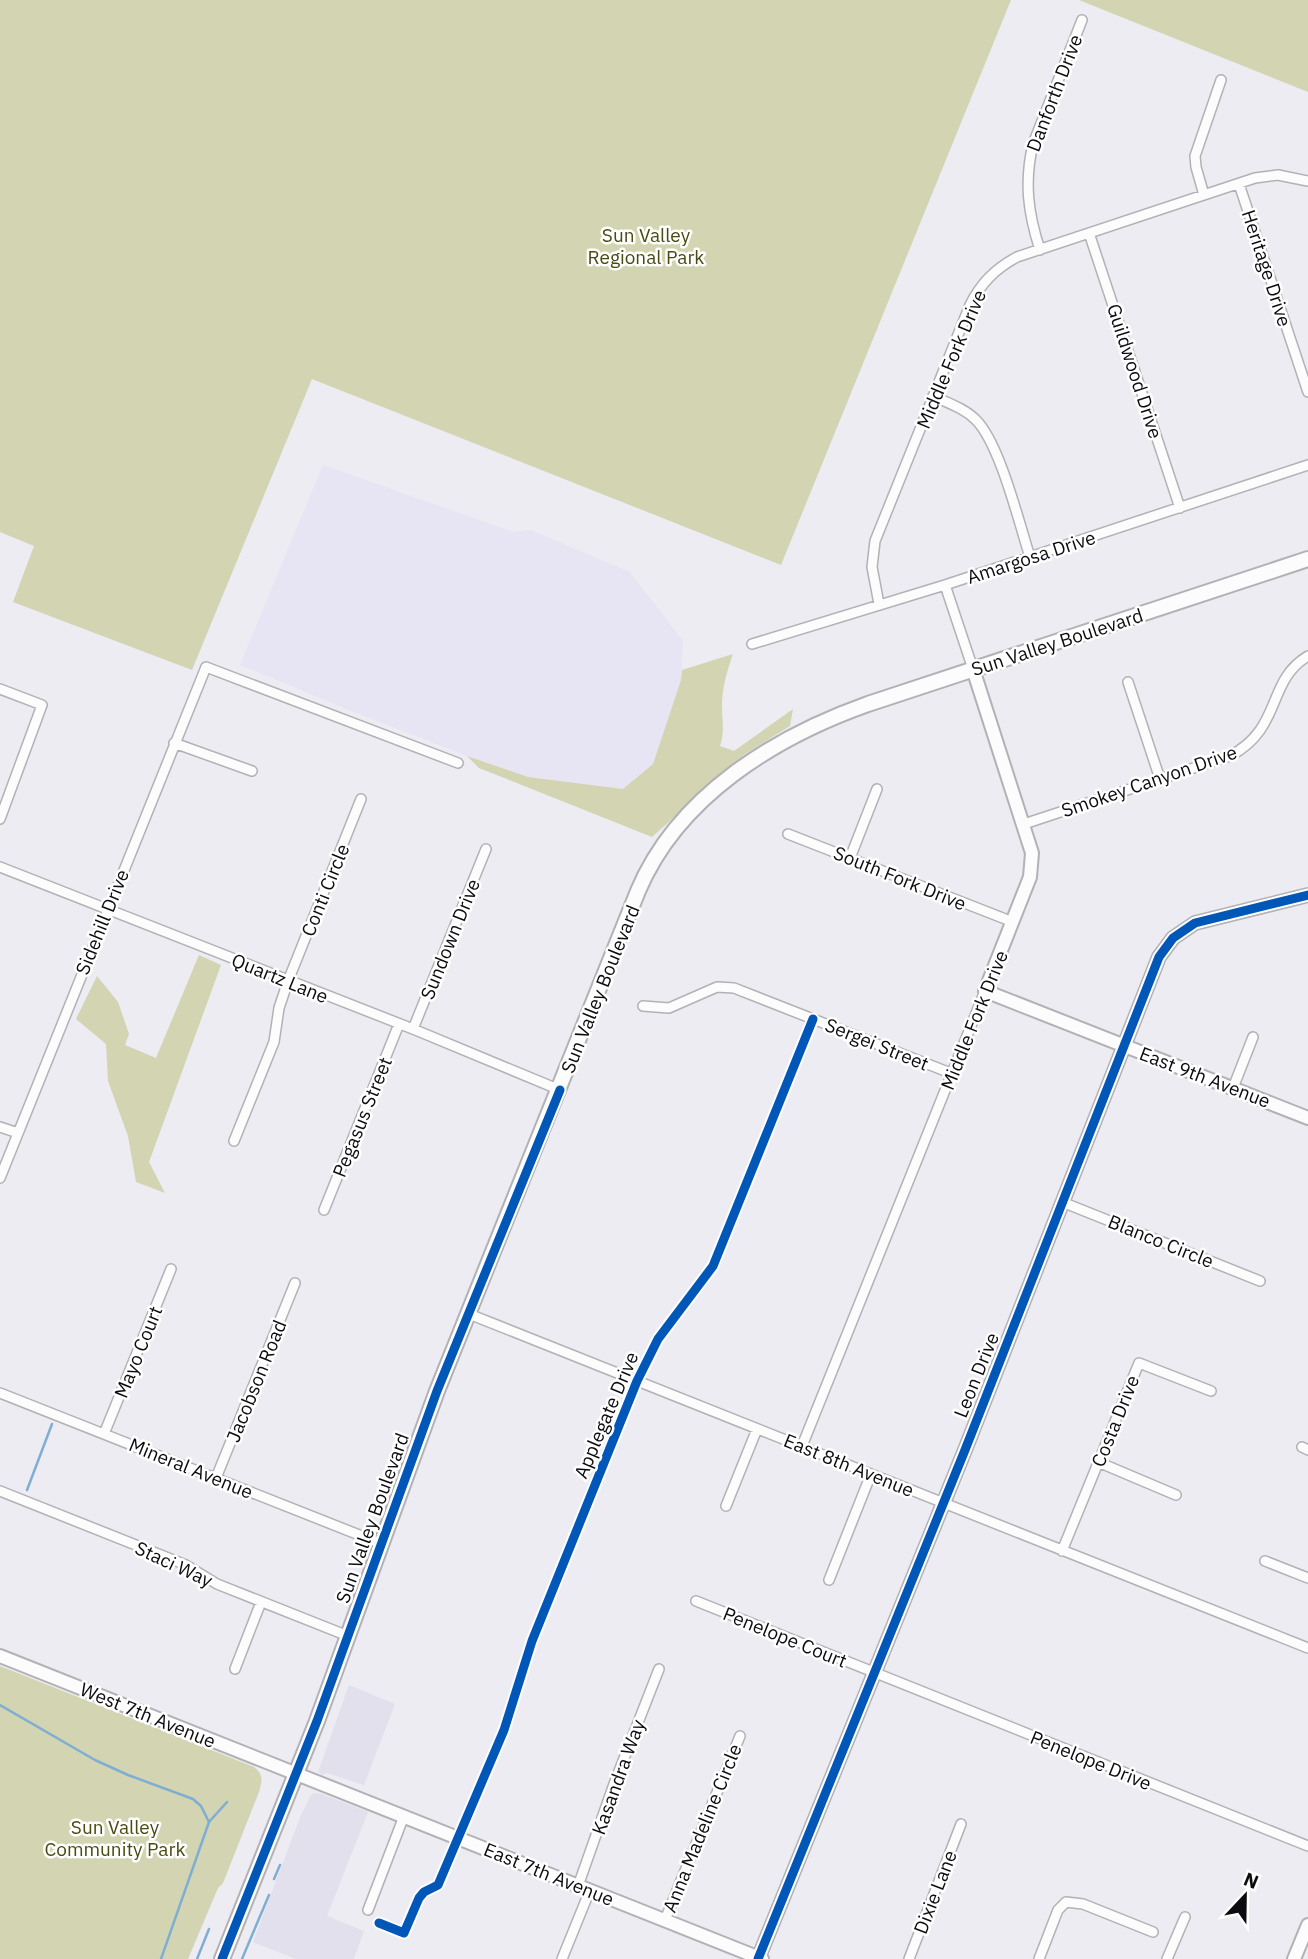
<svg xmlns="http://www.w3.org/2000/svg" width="1308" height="1959" font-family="'IBM Plex Sans',sans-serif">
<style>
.built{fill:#e1e0ec}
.education{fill:#e7e4f3}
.green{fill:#d2d4b2}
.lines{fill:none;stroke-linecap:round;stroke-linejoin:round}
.stream{stroke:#80aed2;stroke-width:2.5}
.street-casing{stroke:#b2b1b6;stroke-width:12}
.secondary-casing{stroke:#b2b1b6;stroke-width:16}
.primary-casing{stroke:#b2b1b6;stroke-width:18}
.street{stroke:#fcfcfd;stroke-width:9}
.secondary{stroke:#fcfcfd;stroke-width:12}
.primary{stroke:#fcfcfd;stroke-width:14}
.cycleway-casing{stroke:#fff;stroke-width:13}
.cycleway{stroke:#0057b8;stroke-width:9}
.labels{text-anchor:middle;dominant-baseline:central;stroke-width:5;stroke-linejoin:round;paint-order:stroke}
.street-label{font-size:19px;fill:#0c0c10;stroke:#fff}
.park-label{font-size:19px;fill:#494b11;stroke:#fff}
</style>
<rect width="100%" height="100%" fill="#ececf2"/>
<path class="built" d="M349 1685 395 1704 364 1785 327 1773 322 1775 318 1772Z
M314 1793 322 1794 368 1812 327 1916 364 1931 354 1959H296L253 1942 301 1815 311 1795Z"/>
<path class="education" d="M323 465 513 532 531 530 630 572 683 641 681 680 653 764 623 789 528 777 467 756 354 712 240 665Z"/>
<path class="green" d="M0 0H1011L781 565 312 379 192 670 13 602 34 546 0 532Z
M1079 0H1308V92Z
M733 654C727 671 722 687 722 706 722 721 725 731 720 746L734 751 793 709 790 726 745 754 652 837 479 768 467 756 528 777 623 789 653 764 681 680 682 670Z
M199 955 221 965 149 1162 165 1193 136 1182 128 1136 108 1081 106 1044 76 1019 97 976 118 1002 129 1034 125 1045 156 1058Z
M0 1666 254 1767C264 1775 262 1781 259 1792L223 1883 218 1888 188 1959H0Z"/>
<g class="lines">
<path class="stream" d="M27 1490 52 1424
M0 1705 95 1760 128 1775 193 1799 201 1806 209 1822
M274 1879 280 1865
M161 1959 209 1822 227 1802
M197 1959 209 1929
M242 1959 269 1895"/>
<defs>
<path id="street" d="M1239 184 1308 392
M1204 195 1196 167 1195 156 1221 80
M1089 233 1180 508
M1040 250C1028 213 1024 182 1033 144L1082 20
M933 396C948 403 964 408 976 420 1000 444 1019 523 1030 557
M945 585 973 669
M879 604 872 567 875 541 970 305C981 283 995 269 1017 257L1255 178 1278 175 1308 181
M752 644 945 585 1308 465
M1128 682 1160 779
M0 689 42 705 0 819
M174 743 252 771
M1024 824 1230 756C1283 728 1266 681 1308 656
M788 834 1013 922
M850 858 877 789
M0 867 413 1029 560 1090
M643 1006 669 1008 717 987 734 988 953 1074
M413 1029 486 849
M1233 1088 1253 1037
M0 1127 18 1133
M234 1141 274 1042 279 1008 288 981 361 799
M0 1178 206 667 458 763
M1062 1202 1260 1281
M324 1210 399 1024
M469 1314 1308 1648
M0 1393 382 1544
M104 1434 171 1269
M802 1446 985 991
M1302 1447 1308 1450
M1098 1462 1176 1495
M216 1478 295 1283
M0 1491 186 1565 217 1584 348 1636
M726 1506 757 1429
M1062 1551 1139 1363 1211 1391
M1265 1561 1308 1578
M829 1580 871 1474
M696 1601 1308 1846
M235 1669 261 1602
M578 1886 614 1784 659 1669
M368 1910 404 1816
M665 1920 740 1736
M379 1923 404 1933 419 1898 424 1892 438 1885 504 1730 532 1641 637 1381 658 1339 713 1266 813 1019
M562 1959 590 1890
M909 1959 961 1824
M1039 1959 1058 1910 1066 1902 1083 1904 1153 1932
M1167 1959 1185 1917"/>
<path id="secondary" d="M973 669 1032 853 1030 877 985 991 1308 1118
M0 1656 762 1959
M758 1959 965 1450 1159 957 1173 938 1195 923 1308 895
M1294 1959 1308 1925"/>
<path id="primary" d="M222 1959 317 1721 437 1391 638 891C678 796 775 737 868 704L1308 559"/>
</defs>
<use href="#street" class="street-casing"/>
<use href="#secondary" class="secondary-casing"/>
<use href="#primary" class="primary-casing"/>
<use href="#street" class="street"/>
<use href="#secondary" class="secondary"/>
<use href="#primary" class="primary"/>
<defs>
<path id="cycleway" d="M379 1923 404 1933 419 1898 424 1892 438 1885 504 1730 532 1641 637 1381 658 1339 713 1266 813 1019
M222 1959 317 1721 437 1391 560 1090
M758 1959 965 1450 1159 957 1173 938 1195 923 1308 895"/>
</defs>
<use href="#cycleway" class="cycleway-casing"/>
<use href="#cycleway" class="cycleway"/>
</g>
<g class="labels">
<g class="street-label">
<text transform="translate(1054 93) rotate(-69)">Danforth Drive</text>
<text transform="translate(1267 268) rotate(72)">Heritage Drive</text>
<text transform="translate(951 359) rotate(-67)">Middle Fork Drive</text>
<text transform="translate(1135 371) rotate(72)">Guildwood Drive</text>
<text transform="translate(1031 557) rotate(-18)">Amargosa Drive</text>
<text transform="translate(1057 642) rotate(-18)">Sun Valley Boulevard</text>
<text transform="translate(1149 781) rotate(-19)">Smokey Canyon Drive</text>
<text transform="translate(900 878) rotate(22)">South Fork Drive</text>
<text transform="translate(325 890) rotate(-68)">Conti Circle</text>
<text transform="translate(102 922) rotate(-68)">Sidehill Drive</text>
<text transform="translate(450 939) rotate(-68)">Sundown Drive</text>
<text transform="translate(280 978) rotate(22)">Quartz Lane</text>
<text transform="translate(600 989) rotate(-68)">Sun Valley Boulevard</text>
<text transform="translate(974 1020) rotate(-68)">Middle Fork Drive</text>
<text transform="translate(877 1044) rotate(22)">Sergei Street</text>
<text transform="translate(1205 1077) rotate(21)">East 9th Avenue</text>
<text transform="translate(362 1117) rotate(-68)">Pegasus Street</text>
<text transform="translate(1161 1241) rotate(22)">Blanco Circle</text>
<text transform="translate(138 1352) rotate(-68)">Mayo Court</text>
<text transform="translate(976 1375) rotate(-68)">Leon Drive</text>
<text transform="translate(256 1381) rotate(-68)">Jacobson Road</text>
<text transform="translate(606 1415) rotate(-67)">Applegate Drive</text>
<text transform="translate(1115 1421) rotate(-68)">Costa Drive</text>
<text transform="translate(849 1465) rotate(22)">East 8th Avenue</text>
<text transform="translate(191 1468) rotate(22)">Mineral Avenue</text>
<text transform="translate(372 1518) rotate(-70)">Sun Valley Boulevard</text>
<text transform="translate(174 1564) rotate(25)">Staci Way</text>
<text transform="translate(785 1637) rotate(22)">Penelope Court</text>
<text transform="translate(148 1715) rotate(22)">West 7th Avenue</text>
<text transform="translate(1091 1760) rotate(22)">Penelope Drive</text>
<text transform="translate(618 1777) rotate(-70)">Kasandra Way</text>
<text transform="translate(702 1828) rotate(-68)">Anna Madeline Circle</text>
<text transform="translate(549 1874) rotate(22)">East 7th Avenue</text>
<text transform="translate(935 1892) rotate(-69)">Dixie Lane</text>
</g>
<g class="park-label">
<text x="646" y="235">Sun Valley<tspan x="646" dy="22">Regional Park</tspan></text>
<text x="115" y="1827">Sun Valley<tspan x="115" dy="22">Community Park</tspan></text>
</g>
</g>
<g transform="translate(1245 1896) rotate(22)" stroke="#ffffff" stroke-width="5" paint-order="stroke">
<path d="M0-5L12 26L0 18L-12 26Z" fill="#0c0c10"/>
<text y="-10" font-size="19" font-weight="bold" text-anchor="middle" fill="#0c0c10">N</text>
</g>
</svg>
